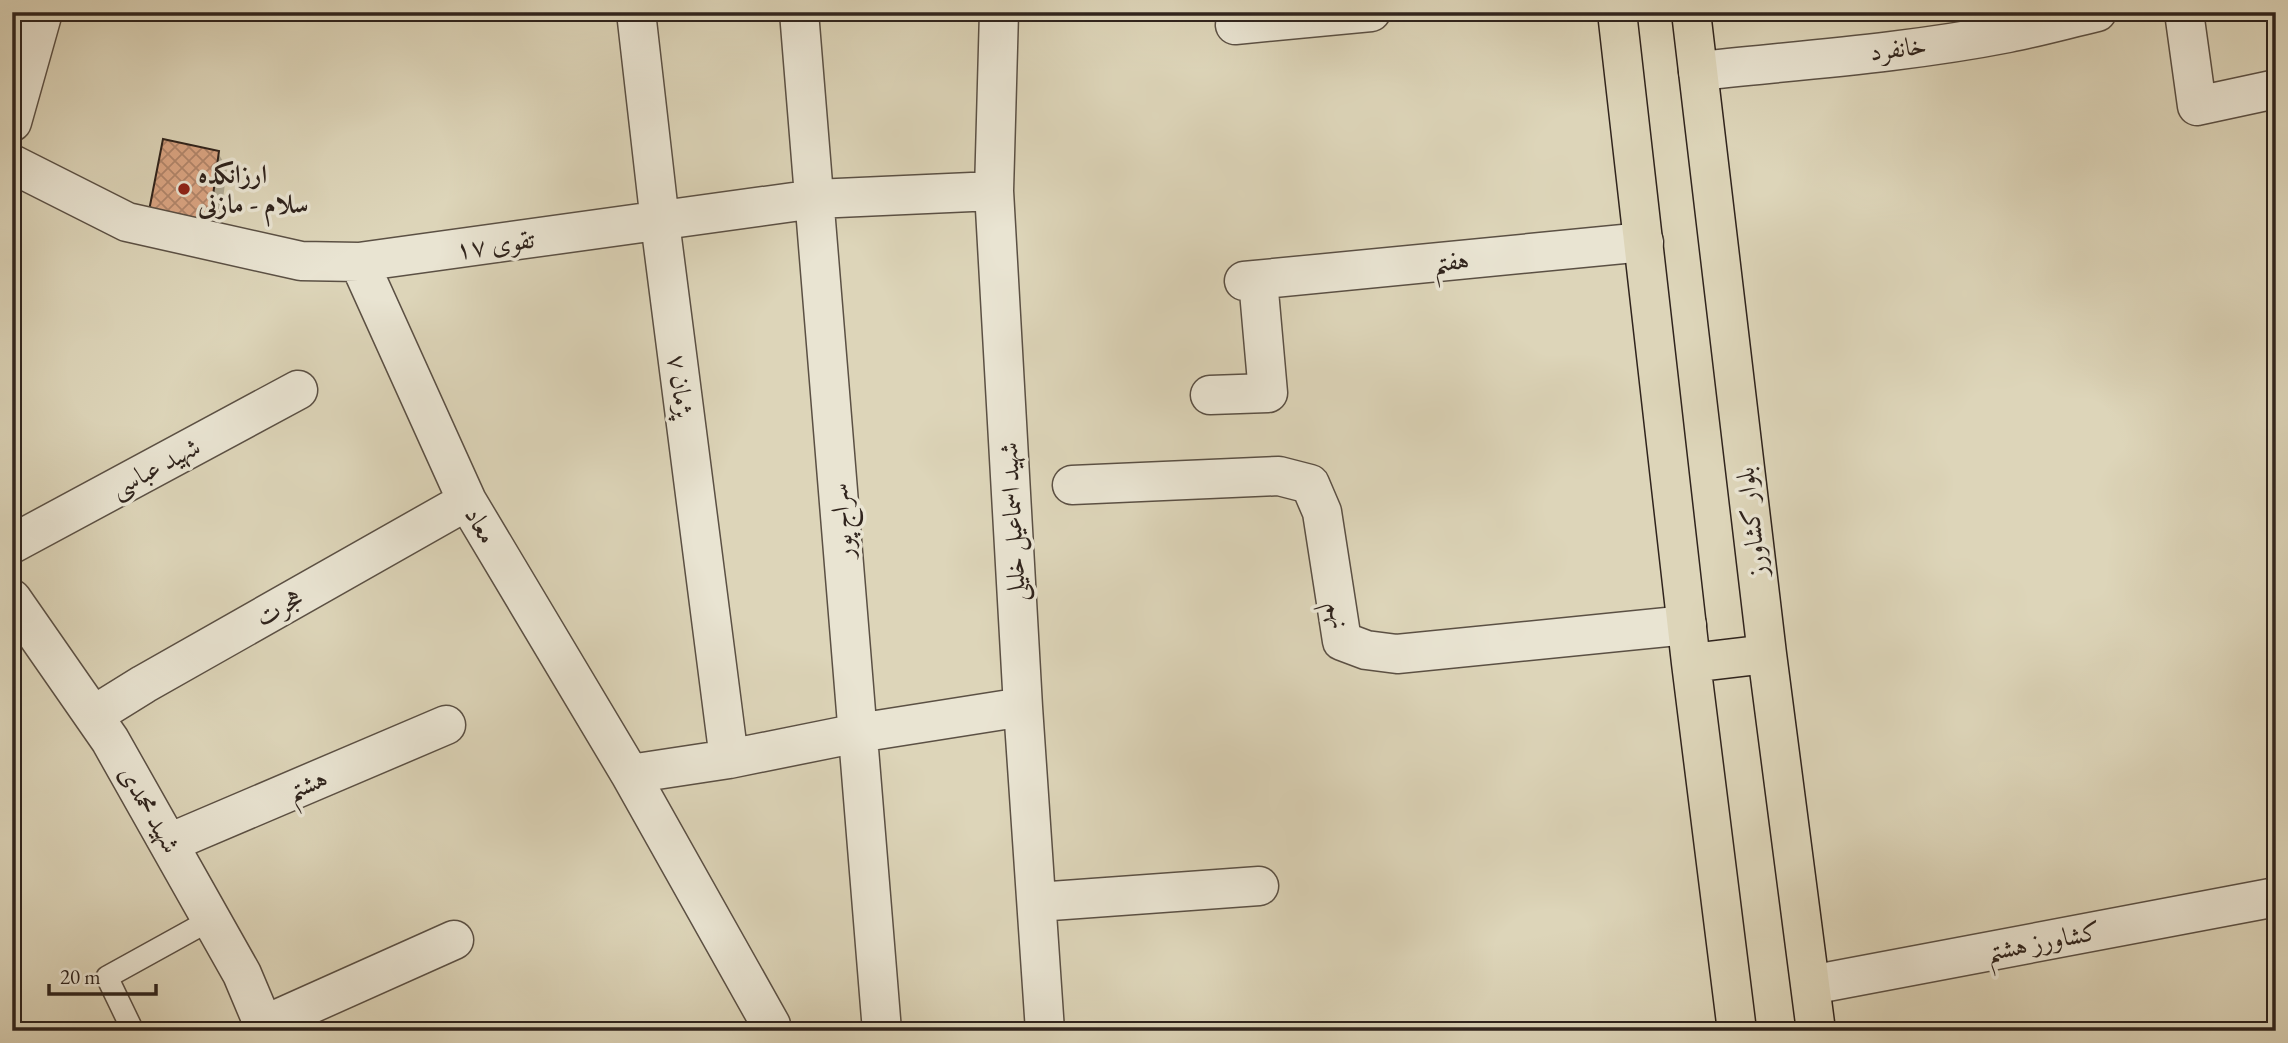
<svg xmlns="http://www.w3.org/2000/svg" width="2288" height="1043" font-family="'EB Garamond',Amiri,serif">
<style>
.shadow{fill:#0003}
.building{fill:url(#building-cross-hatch);stroke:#30241d;stroke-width:2}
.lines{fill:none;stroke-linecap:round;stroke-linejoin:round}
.service-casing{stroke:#5b5044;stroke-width:24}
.minor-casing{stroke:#5b5044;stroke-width:41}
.primary-casing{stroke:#30241d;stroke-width:41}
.service{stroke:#e9e4d2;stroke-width:21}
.minor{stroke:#e9e4d2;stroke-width:38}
.primary{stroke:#ddd5b9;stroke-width:38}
.poi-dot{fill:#8f2418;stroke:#e9e4d2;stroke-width:2.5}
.labels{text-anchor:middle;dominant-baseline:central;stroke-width:7;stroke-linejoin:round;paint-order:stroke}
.street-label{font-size:26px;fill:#30241d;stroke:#e9e4d2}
.poi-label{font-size:26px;font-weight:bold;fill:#30241d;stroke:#e9e4d2;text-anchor:start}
</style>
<defs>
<pattern id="building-cross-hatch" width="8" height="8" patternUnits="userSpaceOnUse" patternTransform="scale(1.75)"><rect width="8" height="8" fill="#daa583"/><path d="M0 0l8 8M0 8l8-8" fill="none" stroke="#b1866b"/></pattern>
</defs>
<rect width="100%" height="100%" fill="#ddd5b9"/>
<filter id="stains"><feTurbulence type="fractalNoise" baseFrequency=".00286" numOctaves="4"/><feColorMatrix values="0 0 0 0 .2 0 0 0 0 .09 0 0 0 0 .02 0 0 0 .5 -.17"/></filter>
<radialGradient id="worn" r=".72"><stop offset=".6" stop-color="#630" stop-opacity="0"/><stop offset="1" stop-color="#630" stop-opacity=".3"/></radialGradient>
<path class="shadow" d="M218 153 227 168 216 254 157 241Z"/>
<path class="building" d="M163 139 219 151 207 240 146 226Z"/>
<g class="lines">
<defs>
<path id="service" d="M133 1031 107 977 212 919"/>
<path id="minor" d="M636 12 660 222 729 759
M799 12 882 1031
M999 12 994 191 1023 707 1045 1031
M2184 12 2197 106 2276 89
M1235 25 1371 12
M1698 71C1801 60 1906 53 2008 33 2038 27 2067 19 2097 12
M12 122 43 12
M12 164 127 222 301 261 359 262 815 199 994 191
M359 262 467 501 630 774 771 1025
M1244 281 1644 242
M1210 395 1268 393 1258 280
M1072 485 1279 476 1310 484 1322 512 1342 641 1366 650 1397 654 1687 625
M12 544 298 390
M12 599 110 740 242 974 266 1031
M94 715 144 684 467 501
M630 774 729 759 858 733 1023 707
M169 843 446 725
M1037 902 1259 886
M1811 985 2276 897
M264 1025 454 940"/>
<path id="primary" d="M1617 12 1691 663 1737 1031
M1691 12 1767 654 1816 1031
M1691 663 1767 654"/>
</defs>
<use href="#service" class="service-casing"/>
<use href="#minor" class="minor-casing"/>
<use href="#primary" class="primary-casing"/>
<use href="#service" class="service"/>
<use href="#minor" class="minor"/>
<use href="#primary" class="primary"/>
</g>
<circle class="poi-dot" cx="184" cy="189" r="7"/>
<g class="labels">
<g class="street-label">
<text transform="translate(1898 48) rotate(-7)">خانفرد</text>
<text transform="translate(495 244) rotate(-8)">تقوی ۱۷</text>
<text transform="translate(1451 261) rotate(-6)">هفتم</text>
<text transform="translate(681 386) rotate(83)">پژمان ۷</text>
<text transform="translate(155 467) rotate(-28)">شهید عباسی</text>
<text transform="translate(841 521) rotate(-95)">سراج پور</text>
<text transform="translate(1012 522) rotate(-93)">شهید اسماعیل خلیلی</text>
<text transform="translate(1751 522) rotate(-97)">بلوار کشاورز</text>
<text transform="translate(481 525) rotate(60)">معاد</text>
<text transform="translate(279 607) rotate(-30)">هجرت</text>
<text transform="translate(1339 615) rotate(80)">نهم</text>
<text transform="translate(307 784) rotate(-23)">هشتم</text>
<text transform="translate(150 809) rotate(60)">شهید محمدی</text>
<text transform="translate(2043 941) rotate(-11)">کشاورز هشتم</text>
</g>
<g class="poi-label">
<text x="198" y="174">ارزانکده<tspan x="198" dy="30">سلام - مازنی</tspan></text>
</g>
</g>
<rect width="2288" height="1043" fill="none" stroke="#ddd5b9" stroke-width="42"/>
<rect x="14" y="14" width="2260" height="1015" fill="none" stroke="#30241d" stroke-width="3.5"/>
<rect x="21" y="21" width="2246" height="1001" fill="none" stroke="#30241d" stroke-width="2"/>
<path d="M49 984v10h107v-10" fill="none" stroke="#30241d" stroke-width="3.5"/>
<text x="60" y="984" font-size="21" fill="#30241d" stroke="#e9e4d2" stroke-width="5" paint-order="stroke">20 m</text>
<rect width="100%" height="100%" filter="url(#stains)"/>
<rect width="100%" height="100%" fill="url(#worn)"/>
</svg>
